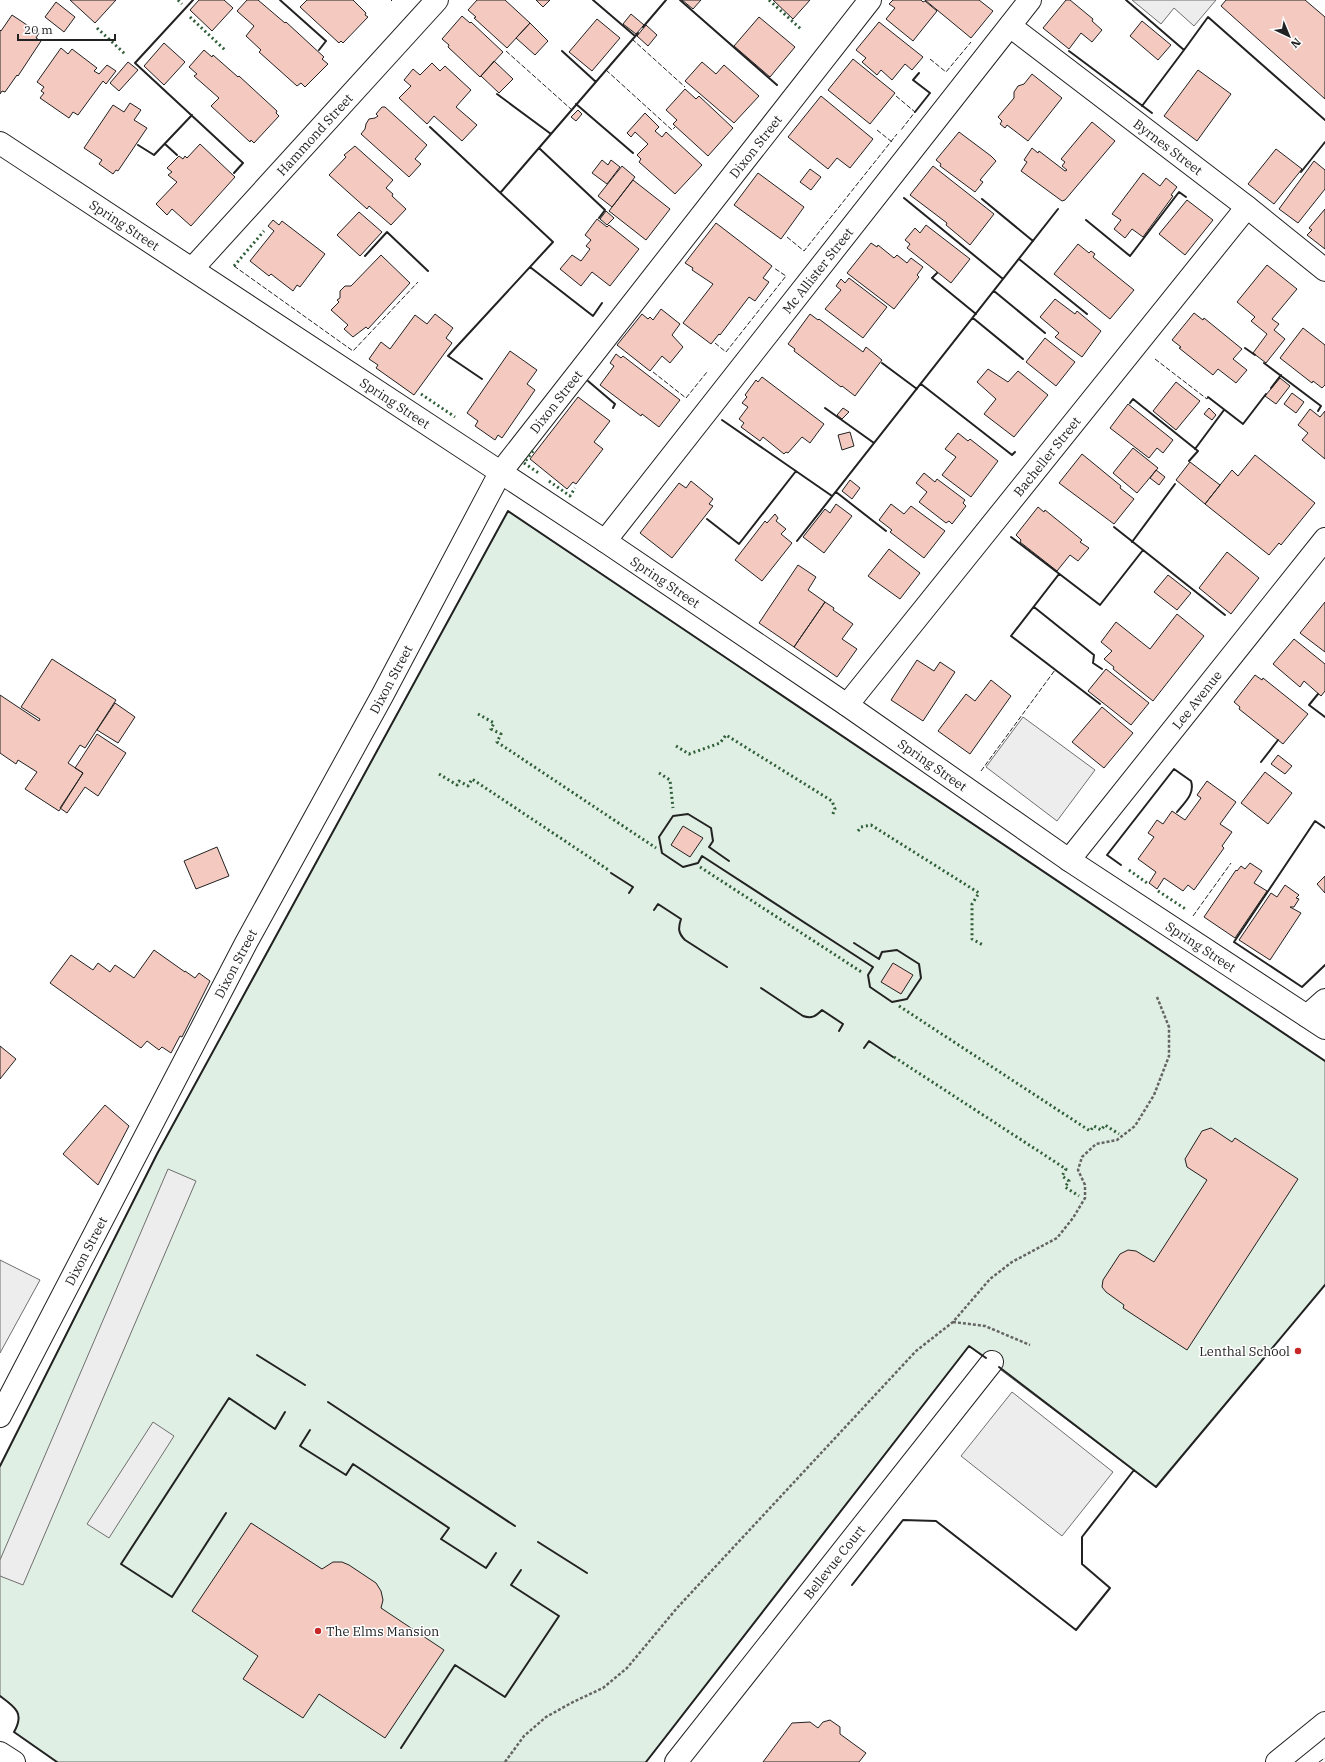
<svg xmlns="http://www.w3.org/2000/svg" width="1325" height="1762" font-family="'IBM Plex Serif',serif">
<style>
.green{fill:#e0efe3;stroke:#6f6f6f}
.parking{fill:#ededed;stroke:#6f6f6f}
.building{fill:#f3c9c0;stroke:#222}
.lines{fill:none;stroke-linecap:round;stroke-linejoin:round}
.street-casing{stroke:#222;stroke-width:24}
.secondary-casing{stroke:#222;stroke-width:24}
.path{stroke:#646464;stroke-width:2.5;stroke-dasharray:3 2;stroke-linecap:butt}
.street{stroke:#fff;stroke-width:22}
.secondary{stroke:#fff;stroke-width:22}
.hedge{stroke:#2f5e38;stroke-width:3;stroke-dasharray:2 3;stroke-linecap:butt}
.fence{stroke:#222;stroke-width:1;stroke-dasharray:5 2;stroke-linecap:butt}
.wall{stroke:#222;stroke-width:2}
.poi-dot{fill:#c62828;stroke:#fff;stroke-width:1.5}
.labels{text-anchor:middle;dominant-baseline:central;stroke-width:3;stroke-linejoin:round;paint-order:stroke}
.street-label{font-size:13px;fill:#222;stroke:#fff}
.poi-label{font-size:13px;fill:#222;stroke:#fff;text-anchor:end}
</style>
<rect width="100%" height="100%" fill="#fff"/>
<path class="green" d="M508 511 1325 1061V1285L1156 1487 969 1346 646 1762H57L14 1732C25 1713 15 1707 0 1696V1466L157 1154Z"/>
<path class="parking" d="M1132 0H1216L1194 26 1174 8 1161 24Z
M1023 717 1095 770 1057 821 986 767Z
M168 1169 196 1181 23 1585 0 1576V1560Z
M0 1260 40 1280 0 1353Z
M1012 1392 1113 1472 1062 1536 961 1456Z
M153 1422 174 1436 109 1538 87 1524Z"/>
<path class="building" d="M70 0H116L95 23Z
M199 0H224L233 8 212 31 190 10Z
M247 0H258L285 23 286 22 324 57 322 59 328 64 305 87 301 83 297 86 259 52 261 50 246 36 254 26 237 11Z
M307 0H353L366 13 365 15 368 17 343 43 341 41 339 43 300 7Z
M477 0H505L530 23 507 48 474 18 476 17 468 10Z
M536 0H550L543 7Z
M682 0H701L693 9Z
M773 0H810L793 19Z
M893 0H921L923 2 925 1 937 11 913 41 886 19 895 8 889 4Z
M925 0H979L993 11 971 38Z
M1066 0H1070L1093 19 1092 21 1102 30 1092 42 1081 33 1069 49 1043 28Z
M1226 0H1305L1325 17V99L1221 6Z
M56 2 75 17 64 32 45 17Z
M631 14 644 25 636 34 623 24Z
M12 15 39 33 36 38 41 41 18 76 17 75 5 92 2 91 0 94V30L1 31Z
M462 16 470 23 471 22 503 52 480 77 448 47 449 45 442 39Z
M759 17 795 47 770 77 734 46Z
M597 19 620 38 592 71 569 52Z
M1142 21 1171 45 1158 60 1130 36Z
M879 22 923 57 912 70 905 64 892 80 881 70 877 75 862 62 866 58 856 50Z
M530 23 548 41 535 55 516 38Z
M646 25 657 35 648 46 637 36Z
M164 43 185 62 164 85 144 66Z
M61 48 68 54 72 49 97 68 94 71 99 74 107 65 116 71 106 84 103 81 78 115 73 112 69 118 40 98 44 93 41 91 44 87 37 82Z
M204 50 212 57 213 55 238 77 239 76 277 111 276 113 279 116 254 143 251 140 250 142 211 106 219 98 194 76 197 74 189 67Z
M853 59 895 93 870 124 828 90Z
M494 61 513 79 499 93 481 76Z
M128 62 138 70 119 91 110 83Z
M702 62 716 74 724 65 759 96 734 123 685 81Z
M432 63 440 71 445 66 471 90 456 107 477 125 462 141 434 116 427 124 399 98 411 86 404 80 413 69 420 75Z
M1198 70 1231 94 1197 141 1164 116Z
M1032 74 1062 98 1028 141 1007 125 1005 128 1000 124 1002 121 998 117 1014 98V92L1018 86 1024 84Z
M685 89 696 99 699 96 733 128 708 156 673 124 677 120 666 110Z
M821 96 873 139 850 168 837 158 828 169 788 137Z
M130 103 141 110 134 120 147 128 118 171 116 170 113 174 99 164 102 160 84 148 113 105 124 112Z
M382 107H385L427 145 415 159 421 164 409 177 361 134 365 129 366 124 369 119 375 118 378 116 376 114Z
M578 110 582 114 576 121 571 117Z
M645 113 659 127 655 131 662 137 666 132 702 165 675 194 639 162 641 159 637 155 648 144 635 132 631 137 627 133Z
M1092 122 1115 141 1065 200 1062 201 1021 171 1027 162 1024 160 1032 148 1038 153 1039 151 1065 171 1067 170 1062 166 1065 162 1061 159Z
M959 132 991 156 996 161 980 180 983 182 975 192 940 166 941 164 936 160Z
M200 144 235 177 191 226 172 209 167 215 156 204 177 182 168 175 172 172 167 168 179 156 183 159 185 156 187 158Z
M355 146 393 180 386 188 393 194 392 196 406 209 391 225 369 206 367 209 329 175 346 157 344 155Z
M1276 149 1302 169 1274 204 1248 184Z
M602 160 608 165 611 160 620 167 607 184 592 173Z
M1314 161 1325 170V189L1298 223 1279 209Z
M622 166 635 177 612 207 598 196Z
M933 166 994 214 970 245 946 225 947 223 910 195Z
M810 169 821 177 811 190 800 182Z
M758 173 804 207 781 239 734 205Z
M1143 173 1160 186 1166 178 1177 187 1171 195 1173 196 1143 237 1132 229 1125 238 1114 229 1121 220 1112 214Z
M633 180 670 209 646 240 609 211Z
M1187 200 1213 220 1185 255 1159 234Z
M1325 209V249L1307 235 1312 230 1309 228Z
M606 211 614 218 607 225 600 219Z
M359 212 382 232 360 256 337 235Z
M597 219 607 227 609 225 639 249 610 286 592 272 581 286 560 269 572 255 581 261 590 249 586 246 591 240 585 235Z
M273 220 279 225 282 221 325 254 300 287 297 285 293 291 271 274 269 276 250 261 274 231 268 226Z
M716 223 772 266 763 278 769 282 755 301 749 297 720 335 719 334 711 344 683 323 713 284 692 270 693 268 685 263Z
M926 225 970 259 951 283 907 248 910 244 905 240 915 228 920 233Z
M871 243 877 247 878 245 894 258 897 255 907 263 911 258 923 267 917 275 919 277 894 309 847 273Z
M1078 244 1089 253 1091 251 1095 254 1093 257 1134 290 1110 319 1054 274Z
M381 255 410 283 368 329 366 327 353 337 344 329 348 325 331 310 339 302 337 300 340 298V291L345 286H351Z
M1267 265 1297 289 1272 319 1279 324 1274 330 1285 339 1266 363 1253 353 1267 334 1251 321 1255 317 1237 302Z
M849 278 887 307 863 338 825 309 841 290 836 286 841 279 845 283Z
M1055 299 1075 314 1077 311 1101 331 1082 357 1055 337 1059 333 1040 317Z
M661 309 680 324 672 335 683 347 670 363 662 356 650 371 617 345 642 314 648 319 650 317 653 320Z
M1194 313 1203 320 1204 318 1242 349 1233 359 1247 370 1236 383 1218 369 1213 375 1179 348 1181 347 1172 340Z
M435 314 453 328 446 338 452 343 414 395 376 368 378 365 369 359 381 342 390 349 415 315 427 324Z
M810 314 818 320 819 319 863 352 866 347 882 360 855 396 842 386 841 387 794 351 795 349 788 344Z
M1303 328 1325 345V385L1322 388 1313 381 1312 383 1280 358Z
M1045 338 1075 362 1056 386 1026 362Z
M510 351 537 370 527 384 535 390 502 438 498 435 495 440 475 426 478 421 467 413Z
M616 354 621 358 623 356 680 400 659 427 642 414 641 416 600 385 614 366 610 363Z
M988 369 1008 382 1018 371 1048 395 1014 437 984 414 996 399 977 382Z
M762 377 824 424 810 443 802 437 788 453 786 452 784 454 763 437 760 441 741 427 744 423 739 419 748 407 742 403 747 397 745 395 756 380 758 382Z
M1280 378 1290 386 1276 404 1265 396Z
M1176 382 1200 401 1176 430 1153 411Z
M1292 393 1304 402 1296 413 1284 404Z
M578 397 610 421 594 442 603 449 576 484 573 482 567 489 530 459Z
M1128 404 1173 440 1163 453 1157 448 1149 458 1110 428Z
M843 408 849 412 842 419 837 415Z
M1209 408 1216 415 1212 420 1204 414Z
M1310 409 1320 417 1325 411V459L1302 440 1308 433 1298 425Z
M850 432 854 446 842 450 838 435Z
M958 433 968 441 970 439 998 461 971 497 942 475 956 457 945 449Z
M1133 448 1158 468 1137 493 1113 473Z
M1082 454 1121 486 1120 488 1134 499 1114 524 1059 483Z
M1255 455 1315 503 1281 545 1279 543 1269 555 1205 504 1232 470 1238 476Z
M1190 462 1220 485 1205 504 1176 480Z
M1156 470 1165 477 1159 485 1150 478Z
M924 473 935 482 937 479 965 500 963 503 966 506 952 524 949 521 946 523 919 502 927 492 916 483Z
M850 480 860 488 852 499 842 491Z
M691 481 713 499 709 504 713 506 672 558 640 533 679 483 686 488Z
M836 504 852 516 824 553 803 537 825 509 830 513Z
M891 504 904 514 911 506 945 531 924 558 890 532 892 530 879 520Z
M1038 507 1044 512 1045 510 1082 540 1080 542 1089 548 1078 561 1070 555 1057 571 1020 542 1021 540 1016 535Z
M775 514 778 518 776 521 786 529 781 534 792 543 762 581 735 560 765 521 767 523Z
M889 549 920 573 900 599 868 576Z
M1227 552 1259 578 1231 614 1199 588Z
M798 565 816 577 808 590 825 602 794 647 759 623Z
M1168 575 1191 593 1177 610 1154 592Z
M825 602 834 608 833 610 853 624 842 639 857 649 837 677 794 647Z
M1325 602V652L1300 633Z
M1177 614 1204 636 1153 701 1113 669 1114 667 1104 659 1112 651 1101 642 1116 622 1150 649Z
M1294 639 1325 664V691L1321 696 1304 681 1300 687 1273 664Z
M52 659 116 700 85 748 80 745 68 763 83 773 59 811 25 789 37 772 18 760 16 764 0 753V695L39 721 40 719 21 707Z
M917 660 934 671 940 662 955 672 923 721 891 700Z
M1106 669 1149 703 1131 725 1088 691Z
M1255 675 1262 680 1263 678 1308 714 1283 744 1239 709 1240 707 1234 702Z
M991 680 1011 696 970 754 938 731 966 694 975 701Z
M115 703 135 717 118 743 97 730Z
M1102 707 1133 733 1104 768 1072 742Z
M97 734 126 753 98 796 85 787 67 813 60 808 83 773 75 768Z
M1278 755 1292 766 1285 774 1271 764Z
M1265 772 1292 793 1268 824 1241 803Z
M1207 781 1236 802 1220 824 1232 832 1222 846 1224 848 1194 890 1188 885 1183 891 1164 878 1157 889 1149 883 1156 872 1138 859 1154 837 1148 833 1157 820 1163 824 1172 811 1185 820 1201 798 1197 795Z
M683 826 703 838 690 857 671 845Z
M217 847 229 876 196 889 184 861Z
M1250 863 1262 871 1254 883 1267 891 1235 938 1204 917 1236 870 1237 871 1241 866 1245 869Z
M1325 876V893L1317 884Z
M1285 885 1299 895 1296 898 1299 899 1294 907H1290L1301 913 1270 960 1239 940 1271 893 1277 897Z
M154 950 185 972V971L195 978 199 973 210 981 182 1037 180 1036 171 1053 162 1047 159 1050 147 1041 141 1048 50 983 71 955 93 970 98 963 110 972 115 965 134 978Z
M893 963 913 975 901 994 881 982Z
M0 1046 16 1059 0 1079Z
M105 1105 129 1126 98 1185 63 1154Z
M1211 1128 1232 1142 1235 1138 1298 1179 1187 1350 1123 1308 1124 1305 1106 1292 1102 1287 1103 1280 1120 1254 1128 1250 1136 1251 1154 1262 1207 1180 1187 1167 1185 1159 1202 1131Z
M251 1523 322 1569 333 1562H342L349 1565 376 1583 381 1591 383 1600 381 1608 444 1650 385 1738 319 1694 303 1718 243 1679 258 1656 192 1611Z
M830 1720 840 1727V1734L866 1753 859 1762H763L792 1723 810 1722 818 1728 823 1722Z"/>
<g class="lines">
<defs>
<g id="street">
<path id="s1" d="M1010 26 1247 207 1325 270"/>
<path id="s2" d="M192 269 437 0"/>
<path id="s3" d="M605 541 1030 0"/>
<path id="s4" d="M847 705 1247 207"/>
<path id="s5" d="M1069 860 1325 539"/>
<path d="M1307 1016 1325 1000"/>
<path id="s6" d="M0 1416 246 943 382 696 500 473 870 0"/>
<path id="s7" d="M676 1762 992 1362"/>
<path d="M1277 1762 1325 1723"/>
</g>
<g id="secondary">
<path id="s8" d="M0 143 605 541 847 705 1069 860 1325 1028"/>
<path d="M0 1753 14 1762"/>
</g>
</defs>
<use href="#street" class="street-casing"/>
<use href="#secondary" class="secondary-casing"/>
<path class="path" d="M953 1322 985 1326 1030 1345
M505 1762 524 1736 546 1717 573 1702 603 1688 627 1668 677 1608 916 1351 953 1322 990 1279 1012 1262 1057 1238 1073 1218 1085 1198V1185L1078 1170 1082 1157 1096 1144 1117 1140 1135 1126 1154 1095 1169 1056V1027L1157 997"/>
<use href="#street" class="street"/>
<use href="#secondary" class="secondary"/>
<path class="hedge" d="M178 0 182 4
M769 0 802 30
M190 17 225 50
M97 28 125 54
M234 266 264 231
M421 394 455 417
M533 451 524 463 540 474
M549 481 570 496 575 488
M478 714 494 723 491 729 501 734 497 742 656 848
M676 746 689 754 720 743 726 735 832 801 835 809 832 816
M659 773 670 780 673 808
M439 774 457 785 459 781 468 786 472 779 610 871
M858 831 861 827 871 825 979 893 972 904V939L983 945
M700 867 863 973
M1129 870 1147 883
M1158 891 1187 910
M899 1006 1090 1131 1094 1126 1101 1130 1105 1125 1119 1134
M894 1057 1066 1169 1062 1176 1069 1181 1065 1187 1079 1196"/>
<path class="fence" d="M391 0 392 1
M632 39 685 87
M506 51 572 110
M930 59 946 72 971 42
M606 70 672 130 675 127
M896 96 915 112 901 130
M877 130 892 142
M787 237 804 251 897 134
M234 266 353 351 418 282
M715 343 726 352 786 276 774 268
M1155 359 1207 399 1208 397
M653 372 686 398 707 372
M981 771 1055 670
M1193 916 1231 863
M1319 1762 1325 1758"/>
<path class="wall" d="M193 0 135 63 243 163 234 173
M280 0 326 41 319 50
M593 0 635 36
M680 0 777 85
M1126 0 1184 50 1208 17 1325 120
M643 27 666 0
M562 51 596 82
M1069 51 1152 113
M497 94 551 134
M576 104 633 153
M1142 106 1184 50
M915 112 930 93 913 80 919 73
M430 127 553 242 448 356 482 379
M165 144 177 155
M138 145 154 155 192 115
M539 148 605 210 599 218
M1301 172 1325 142
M501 192 638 33
M904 198 1003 279
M982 199 1033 241
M1086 220 1130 256 1179 192 1186 197
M365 256 387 232 428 271
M1019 259 1087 314
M530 267 593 316 602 303
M937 273 932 278 976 314
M994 291 1045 333
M973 318 1023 359
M1245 348 1255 355
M882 363 917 389
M1264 363 1321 406 1318 411
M588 381 615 404 613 408
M921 384 1012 455 1015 452
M1271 388 1281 375
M1208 397 1243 424 1266 394
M1130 403 1133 399 1198 451 1189 461
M825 408 874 443
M722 420 832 496
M1195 449 1224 410
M836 492 886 531
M707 519 739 544 796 471
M1114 527 1225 615
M1011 537 1100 605 1143 550
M797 541 1058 209
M1132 542 1175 484
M1059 574 1011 636 1100 704
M1034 607 1094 655 1093 663 1102 669
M1318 694 1309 705 1325 717
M1261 762 1278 740
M1325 828 1315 821 1234 942 1302 987 1325 965
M729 861 709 847 713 841 711 828 688 814 673 816 659 837 662 853 683 867 698 863 702 856 873 967 868 975 870 987 892 1002 907 999 921 978 919 964 897 950 882 952 879 959 854 943
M1121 865 1107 855 1174 769 1191 781C1195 794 1185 802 1177 812
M611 873 633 887 629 893
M654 910 658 904 681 919C678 928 678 933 685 940L727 967
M761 988 803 1016C812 1019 816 1016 822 1010L843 1024 839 1031
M864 1048 869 1041 893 1057
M257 1355 305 1385
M999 1367 1156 1487 1325 1285
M328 1402 515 1526
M310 1430 300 1446 346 1475 353 1464 449 1528 441 1539 486 1568 496 1553
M0 1466 157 1154 508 511 1325 1061
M226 1513 172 1597 121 1564 229 1398 275 1429 285 1412
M538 1542 587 1573
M852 1585 903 1520 936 1521 1076 1630 1110 1588 1082 1564V1537L1134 1470
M0 1696C15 1707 25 1713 14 1732L57 1762
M401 1748 455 1665 505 1697 559 1616 511 1585 521 1570
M646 1762 969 1346 986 1358"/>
</g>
<g class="poi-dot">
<circle cx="1298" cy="1351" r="4"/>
<circle cx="318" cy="1631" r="4"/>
</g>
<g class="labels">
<g class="street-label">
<text stroke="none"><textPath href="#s2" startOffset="182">Hammond Street</textPath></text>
<text stroke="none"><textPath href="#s6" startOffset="1482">Dixon Street</textPath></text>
<text stroke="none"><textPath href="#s1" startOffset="199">Byrnes Street</textPath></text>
<text stroke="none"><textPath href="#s8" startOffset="149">Spring Street</textPath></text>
<text stroke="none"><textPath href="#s3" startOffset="344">Mc Allister Street</textPath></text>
<text stroke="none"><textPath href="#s6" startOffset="1158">Dixon Street</textPath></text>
<text stroke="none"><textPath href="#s8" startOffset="473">Spring Street</textPath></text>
<text stroke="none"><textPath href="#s4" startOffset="319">Bacheller Street</textPath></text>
<text stroke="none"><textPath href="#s8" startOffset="797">Spring Street</textPath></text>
<text stroke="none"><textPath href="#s6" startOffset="834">Dixon Street</textPath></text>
<text stroke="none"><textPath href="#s5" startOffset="205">Lee Avenue</textPath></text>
<text stroke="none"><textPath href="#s8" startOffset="1121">Spring Street</textPath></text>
<text stroke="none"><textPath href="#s8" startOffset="1445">Spring Street</textPath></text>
<text stroke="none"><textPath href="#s6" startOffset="510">Dixon Street</textPath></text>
<text stroke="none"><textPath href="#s6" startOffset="186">Dixon Street</textPath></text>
<text stroke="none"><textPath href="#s7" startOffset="255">Bellevue Court</textPath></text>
</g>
<g class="poi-label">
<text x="1290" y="1351">Lenthal School</text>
<text x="326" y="1631" text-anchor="start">The Elms Mansion</text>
</g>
</g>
<g transform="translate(1289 36) rotate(136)" stroke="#ffffff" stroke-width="3" paint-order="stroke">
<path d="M0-3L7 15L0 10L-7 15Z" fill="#222222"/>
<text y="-6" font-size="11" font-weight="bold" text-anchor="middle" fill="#222222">N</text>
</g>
<path d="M18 34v6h97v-6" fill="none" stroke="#222222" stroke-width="2"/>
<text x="24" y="34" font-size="12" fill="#222222" stroke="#ffffff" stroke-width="3" paint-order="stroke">20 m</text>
</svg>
